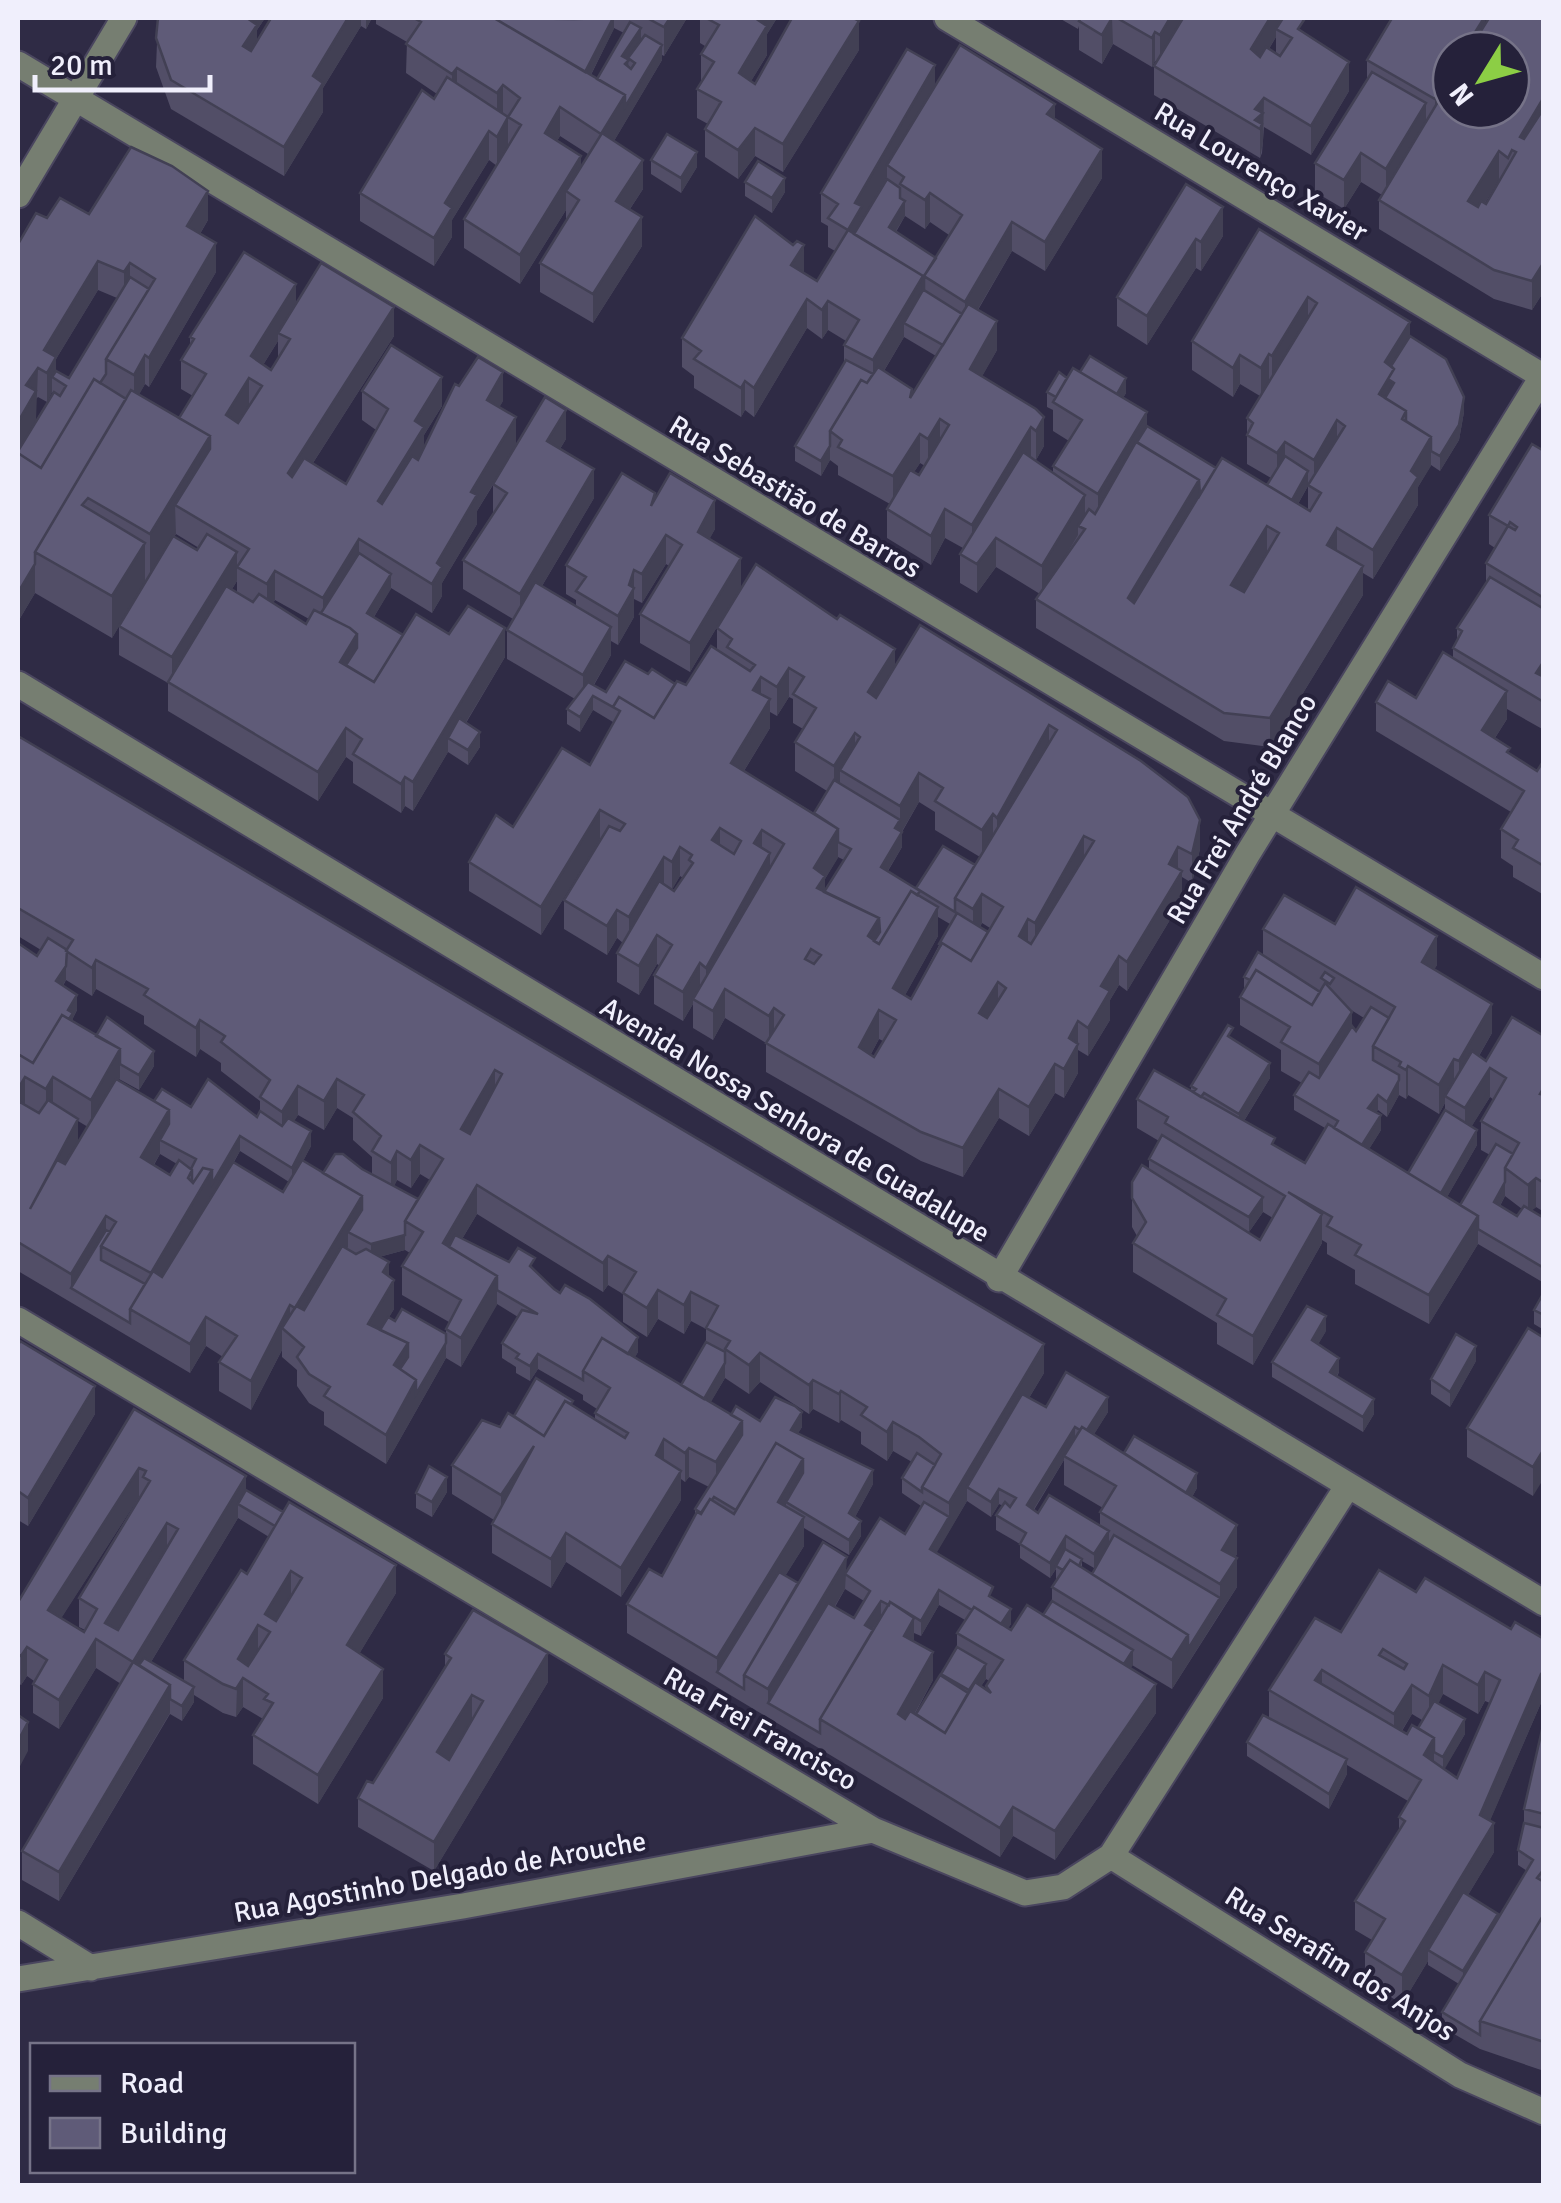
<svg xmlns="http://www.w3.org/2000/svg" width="1561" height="2203" font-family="Signika,sans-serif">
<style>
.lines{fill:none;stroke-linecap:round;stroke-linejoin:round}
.minor-casing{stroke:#4a465f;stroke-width:29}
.minor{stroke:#767e71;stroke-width:25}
.wall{fill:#524e67;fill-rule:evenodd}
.shaded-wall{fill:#424054}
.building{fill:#5f5b78;stroke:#424054;stroke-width:2.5;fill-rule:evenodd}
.labels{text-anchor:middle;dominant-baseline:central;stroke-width:8;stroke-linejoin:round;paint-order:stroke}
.street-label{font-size:28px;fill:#f0effc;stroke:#25213a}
</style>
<rect width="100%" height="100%" fill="#2f2b45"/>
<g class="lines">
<defs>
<path id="minor" d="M947 18 1544 377
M18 64 1544 977
M18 195 124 18
M18 684 1544 1603
M999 1279 1247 855 1544 374
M18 1320 873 1830 1025 1893 1063 1887 1111 1856 1347 1487
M1111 1856 1460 2075 1544 2112
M18 1923 91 1968
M18 1979 463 1906 873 1830"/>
</defs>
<use href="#minor" class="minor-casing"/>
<use href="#minor" class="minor"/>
</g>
<path class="wall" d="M158 18H265L257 30V42L271 18H372L366 29 361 26 323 88V112L284 176 171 109 156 67Z
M376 18H687L664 56 662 55V60L614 141 643 189 630 209 642 246 593 323 540 292V263L566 221V210L520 284 464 248V219L497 166 489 160 452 220V237L434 266 360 221V193L437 94 406 73 407 42 376 24ZM614 28 624 33 597 79 591 75ZM560 136 588 154 581 167 557 141Z
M696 18H777L767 34V55L751 81 755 84 859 50 783 172 755 156 738 179 705 157V129L708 124 697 118V89L701 83V54L705 46 700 43V20Z
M1059 18H1283L1304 32 1349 91 1311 155 1264 127 1262 153 1260 158 1154 95V66L1157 62 1155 61 1152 67 1113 44 1102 64 1079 50V26L1078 29ZM1276 37V54L1269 49Z
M1544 18V291L1532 310 1494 299 1379 229V200L1382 195 1361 182 1344 209 1315 192V163L1367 80V60ZM1499 180H1500L1486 204 1485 203Z
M935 86 1055 119 1102 178 1045 271 1012 251 978 310 997 350 982 376 1036 409 1044 446 1036 460 1031 457 1053 472V466L1069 441 1053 431V410L1047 407V392L1067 378 1126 393 1123 398 1147 426 1216 468 1267 485 1271 478 1247 464V418L1260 396 1240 384 1233 397 1192 370V341L1259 229 1410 336 1464 412 1459 440 1440 471 1431 465 1418 487V505L1373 579 1363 573V595L1270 747 1224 741 1036 628V599L1040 594 996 567 977 593 960 583V554L963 548 945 538 931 565 887 538V509L890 504 838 475V466L830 460 821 476 795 461V446L844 364V345L846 341 828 330 822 339 807 328 754 417 745 410 741 417 694 388V376L682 367V338L793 245 804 273 817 281 835 251 828 247V226L821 222V193ZM905 216 925 229 930 222 949 235 936 258 896 232ZM904 337 936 356 912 395 884 371ZM920 463 925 466 919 475 914 472ZM1308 486V510L1298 504Z
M651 160 697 167 681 193 651 174Z
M745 182 785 192 772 213 745 196Z
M1186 184 1223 236 1201 271 1196 268 1147 345 1117 326V297Z
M89 214 208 220 200 234 216 272 149 387 145 384 139 394 179 418 193 396 181 389V360L190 346V337L296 304 394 336 313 463 346 484 376 430 362 420V391L442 406 424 435V448L503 401 499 407 516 445 566 439 560 449 594 498 542 586 576 606V600L566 594V565L655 500 715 529 709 539 741 587 690 672 640 643V614L669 566 666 564 642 603 634 599V617L618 645 611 641V655L594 685 606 692 648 674 675 684 686 685 717 650V628L895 667 1141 761 1200 849 1192 883 1182 877V900L1127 991 1119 985 1110 1000V1020L1088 1056 1078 1050V1073L1064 1098 1055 1093 1029 1136 999 1118 963 1177 921 1161 766 1072V1043L725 1018 713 1040 693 1028V1004L683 1021 654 1004V975L660 966 657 964 639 995 617 982V953L623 943 617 938 607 955 564 929V900L600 839 541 935 469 891V862L590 765 613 724V722L593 710 580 732 567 724V709L575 699 507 659V630L513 619 463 589V560L493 513V485L477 511V524L442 583V596L432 613 391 588 374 617 403 635 449 634 505 657 466 723 480 747 468 765 448 752 413 811 405 806 401 813 353 783V762L346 757 318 801 168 711V683L119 655V626L112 638 35 593 19 620 18 619V244L47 218ZM98 290 117 298 69 378 56 371V359ZM278 341V359L271 370 263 365ZM52 392 53 393 36 420V399L38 397 47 402ZM176 534 199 548 197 550 174 537ZM237 571V593L232 589 237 581ZM275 600 309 619 306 624 273 603ZM789 697 793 699V723L803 729 795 742V771L827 791 814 813 744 771 770 728V712L777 716ZM919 802 935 812V830L980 857 975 865 916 888 888 871 902 847V832ZM838 857 844 860 825 889V879ZM680 876 683 878 674 891 672 889ZM938 917 950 924 911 999 905 995 938 936ZM982 923 990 928 988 932 980 927ZM879 1039 883 1041 874 1057 871 1054Z
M1544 451V730L1507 709V719L1495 738 1510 754 1537 771 1544 760V895L1513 877V866L1501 858V829L1511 812 1376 731V702L1416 698 1453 658V648L1457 640V628L1486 582V563L1495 548 1489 544V515Z
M18 736 1044 1373 1029 1398 1046 1407 1108 1412 1094 1434 1124 1453 1197 1488 1192 1497 1237 1554 1235 1557 1237 1587 1172 1689 1132 1665 1130 1668 1156 1713 1055 1860 1013 1836 1000 1857 627 1633V1604L662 1576 695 1516V1509L709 1487 689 1477 685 1482 681 1479V1500L621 1597 566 1562 551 1588 492 1553V1524L494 1520 452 1494V1465L514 1417 573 1405 595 1419V1413L597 1409 583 1400V1395L538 1369 530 1381 516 1373V1367L502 1358V1343L518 1317 497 1304 461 1367 446 1358 386 1464 324 1425V1412L309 1403 297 1386V1370L282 1357V1350L251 1410 219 1391V1362L223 1357 206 1346 190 1373 18 1271V943L37 956 41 950 18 936ZM66 980 92 996 96 989 144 1016V1024L196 1057 200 1049 221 1063V1071L260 1101V1111L257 1117 154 1101 118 1080 119 1079 139 1090 154 1066 73 1022V1018L77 1010 63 986ZM337 1108 353 1118V1140L372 1157V1175L362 1169 323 1173 303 1161 311 1146 294 1121 298 1115 324 1130ZM78 1121 88 1127 78 1142ZM240 1151 289 1182 283 1192 234 1162ZM160 1154 177 1164 170 1175 154 1165ZM420 1174 430 1180 418 1199 394 1186 397 1180 411 1188ZM477 1214 603 1292 608 1285 623 1294V1322L647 1337 658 1319 684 1334 691 1321 706 1329V1342L681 1385 634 1358 638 1352 554 1289 535 1271 509 1262 462 1239ZM405 1250 410 1253 402 1266V1295L449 1322 446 1329V1334L395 1321 389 1317 394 1309 389 1276 379 1257ZM725 1378 749 1394 760 1382 809 1414 813 1409 839 1423 841 1420 861 1432V1444L887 1461 893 1451 912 1462 902 1478V1493L921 1506 905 1534 847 1571 798 1583 785 1576 804 1546V1528L849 1555 861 1536 855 1517 873 1484 798 1433 802 1427 760 1421 731 1415 710 1403ZM1064 1460V1485L1103 1508 1100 1512V1526L1038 1513 1034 1510ZM967 1501 991 1517 999 1504 1003 1506 996 1515V1530L1020 1544V1558L1050 1578 1056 1569V1581L1052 1587V1601L1043 1615 1011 1630 1008 1628 1011 1624 993 1598 936 1553ZM1103 1554 1092 1574 1082 1568V1561L1094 1568ZM845 1589 864 1601 854 1618 835 1607ZM939 1605 965 1620 957 1633V1647L916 1714H915L933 1680 914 1641V1633L921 1636ZM986 1679 989 1681 986 1686V1689L981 1686Z
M1335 924 1437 965 1434 969 1492 1033 1479 1056 1486 1061 1544 1036V1212L1536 1207 1531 1211 1544 1218V1283L1478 1244 1429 1324 1355 1284V1270L1327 1254V1243L1322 1240V1243L1253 1365 1217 1344V1323L1133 1272V1243L1137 1236 1132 1227V1182L1149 1170V1159L1159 1141 1137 1128V1099L1191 1091V1086L1233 1040 1270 1078 1244 1121 1275 1145 1305 1163 1325 1128 1294 1110V1095L1302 1083 1281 1071V1050L1240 1025V997L1244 991V977L1263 956V929ZM1348 1008 1364 1018 1356 1031 1352 1026ZM1399 1095 1406 1099 1408 1095 1439 1114 1445 1103V1110L1408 1173 1369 1149 1381 1130 1376 1112 1378 1110 1387 1117ZM1490 1097 1494 1100 1481 1121V1150L1490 1155 1460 1205 1447 1197 1477 1145 1471 1127ZM1505 1196 1522 1209 1517 1216 1500 1206ZM1263 1212 1273 1218 1260 1240 1228 1220 1249 1232Z
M1544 1292V1330L1534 1324V1310Z
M1326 1331 1318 1344 1339 1372 1337 1377 1374 1414 1363 1432 1272 1377V1362Z
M1544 1338 1533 1496 1467 1457V1428Z
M18 1346 95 1414 28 1526 18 1520Z
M1476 1361 1450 1407 1431 1394V1379Z
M134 1409 246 1490 396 1593 359 1654 383 1698 318 1804 253 1764V1735L263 1719 243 1707 236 1717 223 1713 194 1695V1702L182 1721 170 1714 59 1901 22 1880V1851L121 1684 96 1668 59 1729 33 1713V1684L34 1681 27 1676 21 1685 18 1683V1602ZM139 1497 79 1598V1627L85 1630 84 1632 61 1618ZM238 1518 269 1537 247 1574 184 1660V1681L151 1662Z
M447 1492 432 1517 416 1508V1493Z
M1416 1592 1511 1629 1544 1639V1704L1541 1703 1490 1820 1494 1852 1468 1895 1498 1920 1527 1871 1518 1865V1850L1524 1823V1809L1544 1721V2071L1480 2049 1442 2027V2012L1459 1984 1428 1965V1961L1402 2004 1365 1981V1952L1372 1940 1355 1930V1901L1399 1831V1817L1408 1801 1347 1765V1774L1329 1809 1247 1756V1742L1269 1718V1690L1341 1632ZM1443 1694 1478 1714 1485 1701 1490 1703 1457 1778 1444 1769 1465 1734 1438 1703ZM1412 1714 1422 1720 1418 1728 1407 1734 1402 1731Z
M445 1654 548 1682 434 1871 358 1827V1798L373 1783 445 1666Z"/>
<path class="shaded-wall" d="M247 18H265L257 30V54L243 46Z
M348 18H361V26L323 88V112L284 176V147L313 76Z
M366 18H372L366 29Z
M613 18H614V29L580 96V81Z
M670 18H687L664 56V27Z
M760 18H777L767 34V55L739 101V73Z
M1112 18 1113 44 1102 64V35Z
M1170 18H1187L1160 64V35Z
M1270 18H1283L1276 29V37L1251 78V49Z
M1484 18H1486L1482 50H1464Z
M859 21V50L783 172V144Z
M641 28V43L628 58 629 75 622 56Z
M1155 32V61L1152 67V38Z
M662 45V60L601 163V134L625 95Z
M1349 62V91L1311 155V126Z
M935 65V94L887 165V177L862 220 854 248 848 230 855 203Z
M457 68V96L452 103V74Z
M1451 72V101L1435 128V99Z
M503 85V114L497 122V93Z
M1544 97V126L1520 166V137Z
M1264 98 1263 142 1260 158V129L1255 126V109Z
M1426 103V132L1386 197V169Z
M1055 104V133L1047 114Z
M560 107V136L545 162V133Z
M508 117V146L497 166V137Z
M755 128V156L738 179V150Z
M489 131V160L452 220V237L434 266V238L445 203Z
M1102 149V178L1045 271V242Z
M1499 151V180L1468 230V201Z
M697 152V167L681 193V178Z
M1361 153V182L1344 209V180Z
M581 156V185L566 191V210L520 284V255Z
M643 160V189L616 230V201Z
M785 178V192L772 213V198Z
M208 191V220L187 255V226Z
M930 193V222L925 229V200Z
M905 201V216L889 242V227Z
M1223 207V236L1201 271V242Z
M642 217V246L593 323V294Z
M1012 222V251L968 326 965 323V302Z
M1196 239V268L1147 345V316Z
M216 243V272L149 387V358Z
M804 245V274L791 265Z
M98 261V290L56 359V380L52 377V392L47 402V373L44 350Z
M1544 262V291L1532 310V281Z
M130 263V292L124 301V272Z
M923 276V305L904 323V337L873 389V360Z
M296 284V313L278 333V341L253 381 251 356Z
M1308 297V326L1272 385V356Z
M807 299V328L754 417V388Z
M828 301V330L822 339V310Z
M394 307V336L288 502V473Z
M997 321V350L970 398V369Z
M1410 322V351L1394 397 1386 412 1379 394 1385 362Z
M1269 354V383L1261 397V368Z
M145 355V384L134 404V375Z
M1240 355V384L1233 397V368Z
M38 368 36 420 18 451V422L26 385Z
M503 372V401L487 429V400Z
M442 377V406L424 435V455L378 530V501L415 421Z
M249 378V407L226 444V415Z
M1126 378V393L1111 419V404Z
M745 381V410L741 417V388Z
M1464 397V412L1459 440 1440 471V456Z
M566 410V439L547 470V441Z
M1147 412V441L1098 522V494Z
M516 417V446L477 511V524L442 583V596L432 613V584L437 563 471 492Z
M1044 417V446L1036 460V431Z
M940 419V448L928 468V439Z
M1337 420V449L1314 489V460Z
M1031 427V456L972 553V525Z
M920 434V463L893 505V476Z
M210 436V478L175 505 176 534 150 575V534Z
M1431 437V466L1418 487V505L1373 579V550L1411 471Z
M1285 442V471L1277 482V453Z
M830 446V460L821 476V461Z
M594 469V498L520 623V594Z
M1308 471V486L1290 518V504Z
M1199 480V509L1128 627V598Z
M1085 495V524L1078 526V535L1042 595V566Z
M715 500V529L698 561V532Z
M945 509V538L931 565V536Z
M1267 526V554L1231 614V585Z
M1337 528V557L1327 545Z
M666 535V564L642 603V574Z
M996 538V567L977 593V564Z
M359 539V568L323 627V598Z
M145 543V584L112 638V596Z
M237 552V581L172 686V657Z
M741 558V587L690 672V643Z
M35 564V593L19 620V591Z
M1363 566V595L1270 747V718Z
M634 570V617L618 645V616Z
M275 571V600L267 613V584Z
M391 574V589L367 628V613Z
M611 627V655L583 703V675Z
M505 628V657L454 742 448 738V752L413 811V782Z
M357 634V663L347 680 340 662Z
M895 649V678L868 721V692Z
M1544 661V690L1536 673Z
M789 668V697L777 716V687Z
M761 677V706L753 690Z
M1507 691V719L1482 758V730Z
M593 696V710L580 732V717Z
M770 699V728L731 792V763Z
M1049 725V754L997 847V818Z
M346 728V757L318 801V772Z
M480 732V747L468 765V750Z
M855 733V762L840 770V784L834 795V766Z
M919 773V802L895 843V828L900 820V806Z
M405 777V806L401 813V784Z
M600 810V839L541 935V907Z
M993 814V843L982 859V830Z
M1200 820V849L1192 883V854Z
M720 828V857L712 840Z
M838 829V858L825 879V904L817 903 814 868Z
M762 830V858L754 843Z
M902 832V847L881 882V867Z
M1084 836V865L1035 952V923Z
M680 847V876L672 890V862Z
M1178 847V875L1182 871V900L1127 991V962L1169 864Z
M770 853V882L706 997V968Z
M664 857V886L629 946V917Z
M982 894V923L973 938V909Z
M938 907V936L893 1017V988Z
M617 910V938L607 955V926Z
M879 918V947L868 936Z
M1028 919V948L1019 936Z
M657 935V964L639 995V966Z
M1437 936V965L1422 991V962Z
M1119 956V985L1110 1000V1020L1088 1056V1028L1101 986Z
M96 960V989L92 996V968Z
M700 963V992L693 999V1004L683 1021V992Z
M66 966V980L56 996V981Z
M998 982V1011L979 1042V1013Z
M725 989V1018L713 1040V1011Z
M77 995V1010L73 1018V1028L38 1084 68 1010Z
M1492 1004V1033L1459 1090V1061Z
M774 1008V1037L769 1045V1016Z
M879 1010V1039L859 1076V1047Z
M1352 1012V1041L1319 1093V1064Z
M200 1020V1049L196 1057V1028Z
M1078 1021V1073L1064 1098V1069L1069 1038Z
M120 1049V1078L91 1129V1100Z
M154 1051V1066L139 1090V1075Z
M1454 1059V1088L1445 1096V1103L1439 1114V1085Z
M1270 1063V1078L1239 1129V1114Z
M1055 1064V1093L1029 1136V1107Z
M1408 1066V1095L1406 1099V1070Z
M1490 1068V1097L1465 1137V1108Z
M495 1070V1099L461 1158V1129Z
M25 1077V1106L18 1118V1089Z
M53 1077V1106L46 1118V1089Z
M337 1079V1108L324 1130V1101Z
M1399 1080V1095L1387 1117V1102Z
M298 1086V1115L282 1141V1112Z
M999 1089V1118L963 1177V1148Z
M1378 1095V1110L1368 1123V1108Z
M169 1110V1139L160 1140V1154L141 1186V1157Z
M1381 1115V1130L1356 1170V1155Z
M78 1119V1148L30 1209Z
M1477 1130V1145L1435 1218V1203Z
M311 1131V1146L292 1183V1168Z
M240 1136V1151L143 1316 151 1273 212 1170Z
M420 1145V1174L411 1188V1160Z
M397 1151V1180L391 1192V1163Z
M1536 1178V1207L1528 1214V1185Z
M1505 1182V1196L1494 1217V1202Z
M477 1185V1214L449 1261 443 1243Z
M362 1196V1225L348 1232V1247L295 1337V1308Z
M1263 1197V1212L1249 1232V1217Z
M1322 1214V1243L1253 1365V1336Z
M106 1216V1245L101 1246 71 1288V1274Z
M1478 1216V1244L1429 1324V1295Z
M405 1235V1250L371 1259V1244Z
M608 1256V1285L603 1292V1263Z
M389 1262V1288L394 1280V1309L368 1353V1324L383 1272Z
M497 1276V1305L461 1367V1338Z
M658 1290V1319L647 1337V1308Z
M691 1292V1321L684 1334V1305Z
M290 1305V1334L282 1328V1350L251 1410V1381Z
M1326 1316V1331L1312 1355V1340Z
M206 1317V1346L190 1373V1344Z
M638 1337V1352L623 1379V1364Z
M408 1343V1372L400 1384 394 1365Z
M446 1343V1358L386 1464V1435L416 1380Z
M1044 1344V1373L973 1491 967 1487V1501L949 1532V1503Z
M1476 1346V1361L1450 1407V1392Z
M760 1353V1382L749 1394V1365Z
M538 1354V1369L530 1381V1366Z
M1339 1358V1372L1330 1387V1372Z
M725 1363V1378L698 1424V1409Z
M813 1380V1409L809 1414V1385Z
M95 1386V1414L28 1526V1498Z
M841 1391V1420L839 1423V1394Z
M1108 1397V1412L1085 1449V1434Z
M1374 1399V1414L1363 1432V1417Z
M802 1412V1427L791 1445V1430Z
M742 1421V1450L716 1491V1462Z
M893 1422V1451L887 1461V1432Z
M1075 1427V1442L1064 1456V1460L1027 1520V1505Z
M664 1439V1468L656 1455Z
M534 1446 501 1524V1495Z
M689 1448V1477L685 1482V1453Z
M1544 1449V1478L1533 1496V1467Z
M803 1459V1488L786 1502V1517L778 1502Z
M139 1468V1497L48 1639V1610Z
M873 1470V1484L849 1528V1513Z
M681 1471V1500L621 1597V1568Z
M1197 1473V1488L1180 1518V1503Z
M246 1476V1505L238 1504V1518L140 1680 133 1662Z
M447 1477V1492L432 1517V1502Z
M999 1489V1504L991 1517V1502Z
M804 1517V1546L723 1676 717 1672V1658Z
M949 1517V1532L930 1564V1549Z
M861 1521V1536L849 1555V1540Z
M167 1523V1552L108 1647 105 1623Z
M1237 1525V1554L1222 1578V1550Z
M1109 1531V1546L1094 1568V1554Z
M566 1533V1562L551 1588V1559Z
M1066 1536V1551L1056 1566V1569L1050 1578V1563Z
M847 1557 845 1589 774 1707 768 1703V1689Z
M1237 1558V1587L1220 1613V1584Z
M396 1565V1593L347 1674V1645Z
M291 1571V1600L270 1632 265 1614Z
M939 1590V1605L921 1636V1621Z
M1220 1598V1613L1172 1689V1660L1188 1635Z
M881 1601V1616L865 1640V1625Z
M1011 1609V1624L995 1648V1634Z
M914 1618V1647L904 1636Z
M258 1625V1654L243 1680V1707L236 1717 238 1659Z
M96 1639V1668L59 1729V1700Z
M27 1647V1676L21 1685V1656Z
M1133 1650V1665L1117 1690V1675Z
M933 1652V1680L898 1743V1714Z
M548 1653V1682L434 1871V1842Z
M986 1664V1679L969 1705V1690Z
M1443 1665V1694L1429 1724V1696Z
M383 1669V1698L318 1804V1775Z
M1322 1670V1699L1315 1680Z
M1485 1672V1701L1478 1714V1685Z
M1541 1674V1703L1480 1844V1815Z
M1156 1684V1713L1055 1860V1831Z
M170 1685V1713L59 1901V1872Z
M1412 1685V1714L1394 1743V1714Z
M194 1687V1702L182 1721V1706Z
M472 1695V1724L437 1781V1752Z
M1465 1719V1734L1443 1772V1757Z
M28 1722V1751L18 1770V1741Z
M1434 1738V1767L1424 1755Z
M1347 1759V1774L1329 1809V1794Z
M1013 1807V1836L1000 1857V1828Z
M1494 1823V1852L1433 1953 1428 1950V1961L1402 2004V1975Z
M1498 1914V1929L1463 1986V1971Z"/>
<path class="building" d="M158 18H247L257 25 243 46 251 51 271 18H348L313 76 323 83 284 147 171 80 156 38Z
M414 18H494L625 95 601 134 560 107 545 133 581 156 520 255 464 219 521 125 508 117 497 137 489 131 445 203 452 208 434 238 360 193 422 90 434 99 447 77 508 117 520 98 503 85 497 93 457 68 452 74 406 44 421 22Z
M494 18 574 19 613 18 585 72Z
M647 18H670L664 27Z
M706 18H760L758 20 767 26 739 73 755 84 792 18H853L859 21 783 144 755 128 738 150 705 129 721 102 697 89 714 62 701 54 719 25Z
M1081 18H1112L1102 35 1079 21Z
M1117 18H1170L1160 35 1155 32 1152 38Z
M1183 18H1270L1251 49 1260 57 1266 47 1280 56 1292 38 1276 29 1283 18H1300L1304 20 1298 29 1349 62 1311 126 1264 98 1255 109 1263 113 1255 120 1262 124 1260 129 1154 66Z
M1392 18H1484L1464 50H1451V72L1435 99 1367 60Z
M1489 18H1544V97L1520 137 1524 139 1544 108V262L1532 281 1494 270 1379 200 1451 80V110H1511V50H1469ZM1512 150 1516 152 1486 204 1481 201 1478 207 1468 201 1499 151 1508 158Z
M630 22 641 28 622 56 629 60 625 64 631 69 635 63 628 58 645 35 662 45 625 107V95L597 79Z
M960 45 1055 104 1047 114 1102 149 1045 242 1012 222 965 302 924 276 962 215 930 193 925 200 900 184 904 177 887 165Z
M907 49 935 65 855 203 862 206 848 230 828 218 838 204 821 193Z
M1372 72 1426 103 1386 169 1361 153 1344 180 1315 163Z
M602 133 643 160 616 201 642 217 593 294 540 263 579 200 566 191Z
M667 134 697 152 681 178 651 160Z
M131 147 172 166 208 191 187 226 216 243 149 358 145 355 134 375 106 359 155 279 130 263 124 272 98 261 44 350 56 357 47 373 38 368 26 385 36 391 18 422V244L36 213 47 218 60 198 89 214Z
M758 161 785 178 772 198 745 182Z
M887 179 900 188V198L905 201 889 227 936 258 924 276V290L962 314 943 345 904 323 923 290V276L854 234Z
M1186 184 1223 207 1201 242 1196 239 1147 316 1117 297Z
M755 216 793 245 797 241 804 245 791 265 817 281 848 230 923 276 873 360 844 345 859 320 828 301 822 310 807 299 754 388 745 381 741 388 694 359 701 351 682 338Z
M1259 229 1410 322 1385 362 1394 369 1379 394 1406 411 1402 419 1431 437 1411 471 1418 477 1373 550 1337 528 1327 545 1363 566 1270 718 1224 713 1036 599 1085 529 1078 526 1089 509 1095 514 1136 442 1199 480 1128 598 1134 603 1222 458 1310 511 1321 493 1308 485 1345 426 1337 420 1314 460 1285 442 1277 453 1247 435 1253 423 1247 418 1317 303 1308 297 1272 356 1269 354 1261 368 1240 355 1233 368 1192 341ZM1267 526 1279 533 1244 592 1231 585Z
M244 252 296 284 251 356 271 370 290 339 278 333 321 263 394 307 288 473 292 477 304 458 346 484 388 409 362 391 391 345 442 377 415 421 424 427 378 501 382 504 412 456 418 460 455 384 459 386 478 357 503 372 487 400 516 417 471 492 477 495 437 563 442 567 432 584 359 539 323 598 275 571 267 584 237 567 249 549 175 505 210 449V436L179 418 206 374 181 360 194 339 190 337ZM249 378 262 386 238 423 226 415Z
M130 277 149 289 106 359V374L100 383 94 379 41 468 18 453V451L54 392 60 396 66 386 52 377 56 371 69 378Z
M968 304 997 321 970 369 1036 409 1044 417 1036 431 1031 427 972 525 945 509 931 536 887 509 910 470 919 475 949 425 940 419 928 439 920 434 893 476 838 447 842 440 830 431 861 380 867 383 878 367 912 389 910 398Z
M1410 336 1446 359 1464 397 1459 425 1440 456 1431 451V437L1406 421V411L1385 398 1394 383 1388 379 1394 369 1391 366Z
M1090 356 1126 378 1117 394 1080 372Z
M846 360 873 374 867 383 861 380 830 431V446L821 461 795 446Z
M1073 368 1147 412 1098 494 1053 466 1082 420 1053 402Z
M1059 372 1067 378 1056 397 1047 392Z
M94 379 126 399 35 552V564L19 591 18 590V453L41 468Z
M131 390 210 436 150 534 88 498 82 505 145 543 112 596 35 552Z
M545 397 566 410 547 441 594 469 520 594 463 560 507 493 493 484Z
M1147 426 1216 468 1200 495 1199 480 1137 442Z
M1532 444 1544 451V598L1486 563 1508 526 1489 515ZM1510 522 1517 527 1515 530 1508 526Z
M1023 452 1085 495 1042 566 996 538 977 564 960 554Z
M1285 456 1308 471 1292 500 1267 485Z
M622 473 655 493 651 506 670 473 715 500 698 532 741 558 690 643 640 614 682 545 666 535 642 574 634 570 629 585 634 588 618 616 576 591 586 577 566 565Z
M207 534 237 552 172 657 119 626 173 536 197 550Z
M359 553 391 574 367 613 403 635 374 682 346 665 357 648V634L350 628 321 613Z
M756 564 837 619 840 615 895 649 868 692 876 698 920 625 1141 761 1188 797 1200 820 1192 854 1178 847 1169 864 1182 871 1127 962 1119 956 1101 986 1110 991 1088 1028 1078 1021 1069 1038 1078 1044 1064 1069 1055 1064 1029 1107 999 1089 963 1148 921 1132 766 1043 784 1015 774 1008 769 1016 725 989 713 1011 693 999 784 844 762 830 754 843 770 853 706 968 700 963 683 992 654 975 672 945 657 935 639 966 617 953 659 881 674 891 693 863 689 860 692 855 680 847 672 862 664 857 629 917 617 910 607 926 564 900 609 826 620 831 625 824 600 810 541 907 469 862 496 815 513 827 562 748 590 765 620 711 613 707 619 697 654 718 677 681 686 685 711 646 750 671 755 665 727 647 732 639 717 628ZM789 668 804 677 793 694 816 708 795 742 834 766 855 733 860 737 840 770 900 806 919 773 943 788 935 801 982 830 993 814 997 818 1049 725 1057 730 955 898 973 909 982 894 1003 907 971 961 942 943 911 999 893 988 938 907 911 891 879 944 868 936 879 918 817 888 825 876 814 868 838 829 731 763 770 699 753 690 761 677 777 687ZM720 828 741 841 734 854 712 840ZM1084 836 1094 841 1031 944 1019 936 1028 919 1035 923ZM811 949 821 955 814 964 805 959ZM998 982 1006 988 987 1018 979 1013ZM879 1010 896 1020 874 1057 859 1047Z
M1490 577 1544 609V661L1536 673 1544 677 1542 701 1453 648 1462 631 1457 628Z
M535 582 611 627 583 675 507 630Z
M226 586 253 602 259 594 306 624 314 610 350 628 357 634 340 662 374 682 416 614 449 634 468 606 505 628 413 782 405 777 401 784 353 754 362 739 346 728 318 772 168 682Z
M1443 652 1507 691 1482 730 1510 748 1507 752 1537 771 1544 760V866L1513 848 1518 840 1501 829 1524 791 1376 702 1388 681 1416 698Z
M625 661 648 674 652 669 675 684 654 718 619 697 613 707 593 696 580 717 567 709 588 682 606 692Z
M459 718 480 732 468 750 448 738Z
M18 736 1044 1344 949 1503 922 1487 941 1454 919 1437 893 1422 887 1432 861 1415 867 1407 841 1391 839 1394 813 1380 809 1385 760 1353 749 1365 725 1349 730 1341 706 1328 718 1306 691 1292 684 1305 658 1290 647 1308 623 1293 636 1272 608 1256 603 1263 477 1185 443 1243 497 1276 461 1338 446 1329 461 1300 402 1266 423 1232 405 1221 443 1159 420 1145 411 1160 397 1151 391 1163 372 1151 381 1136 353 1112 364 1095 337 1079 324 1101 298 1086 282 1112 260 1097 270 1080 221 1042 225 1036 200 1020 196 1028 144 995 148 989 96 960 92 968 66 951 73 940 18 908ZM495 1070 502 1074 470 1134 461 1129Z
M834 780 900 820 895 828 902 832 881 867 920 891 917 895 911 891 879 944 874 941 880 932 879 918 824 892 851 849 838 842V829L814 813Z
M943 846 975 865 955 898V912L916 888Z
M1356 887 1437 936 1422 962 1492 1004 1459 1061 1454 1059 1439 1085 1408 1066 1406 1070 1399 1066 1401 1062 1373 1046 1395 1007 1263 929 1284 895 1335 924Z
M957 913 988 932 971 961 942 943 941 945 939 944Z
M48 938 67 950 66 966 56 981 77 995 68 1010 73 1013 69 1019 62 1015 33 1063 18 1054V943L37 956Z
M1258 952 1320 992 1312 1005 1256 970 1250 980 1244 977Z
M1256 970 1312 1005 1325 983 1352 1012 1319 1064 1281 1042 1290 1027 1240 997Z
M1325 972 1334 978 1330 984 1321 978Z
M1371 1007 1389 1018 1373 1046V1060L1399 1075V1080L1387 1102 1378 1095 1368 1108 1381 1115 1362 1145 1334 1128 1338 1121 1294 1095 1309 1072 1319 1078 1352 1026 1356 1031Z
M62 1015 120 1049 91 1100 53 1077 46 1089 25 1077 18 1089V1054L33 1063Z
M107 1017 154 1051 139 1075 120 1064V1049L96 1036Z
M1512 1017 1544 1036V1087L1540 1094 1544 1095V1183L1536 1178 1528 1185 1505 1168 1519 1143 1481 1121 1506 1078 1490 1068 1465 1108 1445 1096 1472 1051 1486 1061Z
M1228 1025 1233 1028 1228 1036 1270 1063 1239 1114 1204 1093 1201 1097 1193 1092 1196 1089 1191 1086Z
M1154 1070 1275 1138 1272 1144 1305 1163 1328 1124 1478 1216 1429 1295 1355 1255 1361 1245 1327 1226 1332 1217 1288 1192 1322 1214 1253 1336 1217 1315 1226 1299 1133 1243 1146 1222 1132 1198V1182L1142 1165 1260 1240 1285 1196 1165 1123 1168 1117 1137 1099Z
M116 1079 169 1110 141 1157 170 1175 179 1160 192 1170 188 1178 193 1183 203 1168 212 1170 151 1273 101 1246 116 1222 106 1216 71 1274 18 1242V1101L39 1113 48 1100 78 1119 30 1209 57 1160 65 1164Z
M208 1079 257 1117 260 1111 282 1126 288 1118 311 1131 292 1168 240 1136 212 1184V1170L203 1168 193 1183 192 1182V1170L191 1169 196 1159 160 1140 169 1124V1110L154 1101 162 1089 191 1107Z
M1445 1110 1477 1130 1441 1193 1408 1173Z
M1162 1135 1263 1197 1249 1217 1149 1159Z
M1496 1144 1513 1154 1505 1168V1182L1494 1202 1517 1216 1524 1206 1544 1218V1268L1478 1229V1216L1460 1205Z
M335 1154H343L362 1169 418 1199 405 1221V1235L371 1244 348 1232 362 1210V1196L323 1173Z
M302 1160 362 1196 295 1308 290 1305 251 1381 219 1362 237 1336 206 1317 190 1344 130 1309 153 1271 162 1277 233 1162 283 1192Z
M106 1230 110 1232 101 1246V1260L145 1284 130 1309V1323L71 1288Z
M455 1235 509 1262 518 1248 535 1258 530 1266 554 1289 560 1293 565 1285 590 1299 638 1337 628 1354 602 1338 583 1371V1380L538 1354 530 1366 516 1358 519 1354 502 1343 522 1310 538 1314 497 1290V1276L449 1247Z
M342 1246 356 1254 366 1249 389 1262 383 1272 394 1280 368 1324 408 1343 394 1365 416 1380 386 1435 324 1396 330 1387 309 1374 297 1357 304 1347 282 1328 296 1306 304 1310Z
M1544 1292V1315L1534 1310Z
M1307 1306 1326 1316 1312 1340 1339 1358 1330 1372 1374 1399 1363 1417 1272 1362Z
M402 1309 446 1334V1343L416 1394V1380L400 1369 408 1357V1343L380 1330 388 1317 395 1321Z
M1528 1328 1544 1338V1449L1533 1467 1467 1428Z
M1456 1334 1476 1346 1450 1392 1431 1379Z
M602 1338 742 1421 716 1462 689 1448 685 1453 664 1439 656 1455 681 1471 621 1568 566 1533 551 1559 492 1524 534 1446 501 1495 452 1465 482 1420 500 1427 508 1413 544 1436 565 1401 625 1438 628 1433 595 1413 610 1388 583 1371Z
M20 1341 95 1386 28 1498 18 1491V1346Z
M706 1342 725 1352V1363L704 1399 681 1385Z
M1066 1372 1108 1397 1087 1430 1082 1427 1080 1430 1075 1427 1027 1505 1038 1513 1049 1495 1109 1531 1094 1554 1066 1536 1050 1563 1020 1544 1026 1533 996 1515 1005 1502 1010 1507 1016 1498 999 1489 991 1502 967 1487 1022 1394 1046 1407Z
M536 1378 573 1401 571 1404 565 1401 544 1436 514 1416Z
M775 1397 795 1406 802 1412 791 1430 873 1470 849 1513 861 1521 849 1540 786 1502 803 1473V1459L776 1443 736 1510 714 1497 712 1500 710 1499 701 1513 695 1509 742 1435V1421L731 1415 736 1406 760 1421Z
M134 1409 246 1476 133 1662 96 1639 59 1700 33 1684 47 1660 27 1647 21 1656 18 1654V1602ZM139 1468 146 1471 143 1477 150 1481 79 1598 97 1609 84 1632 48 1610ZM167 1523 178 1529 118 1630 105 1623Z
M1082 1427 1237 1525 1222 1550 1237 1558 1220 1584 1100 1512 1116 1486 1064 1456Z
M1134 1436 1197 1473 1186 1493 1124 1453Z
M776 1443 803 1459 778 1502 804 1517 717 1658 627 1604 649 1569 662 1576 697 1512 701 1514 710 1499 734 1514Z
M917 1453 935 1465 922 1487V1492L902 1478Z
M429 1466 447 1477 432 1502 416 1493Z
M246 1490 283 1512 275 1526 238 1504Z
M289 1502 396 1565 347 1645 383 1669 318 1775 253 1735 273 1703 264 1699 268 1694 243 1678 236 1689 223 1684 184 1660 241 1570 247 1574ZM291 1571 302 1578 276 1621 265 1614ZM258 1625 270 1632 248 1666 238 1659Z
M924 1502 949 1517 930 1549 993 1587 989 1596 1011 1609 1001 1624 974 1607 972 1610 939 1590 921 1621 890 1602 889 1605 881 1601 865 1625 873 1630 820 1719V1733L768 1703 828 1603 854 1618 870 1591 845 1574 880 1518 905 1534Z
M1114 1535 1220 1598 1188 1649V1635L1092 1574Z
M823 1542 847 1557 768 1689 744 1675Z
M1065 1549 1082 1559 1079 1566 1070 1560 1063 1570 1056 1566Z
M1070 1560 1188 1635 1172 1660 1052 1587Z
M1379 1570 1416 1592 1425 1578 1511 1629 1515 1622 1544 1639V1675L1541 1674 1480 1815 1494 1823 1402 1975 1365 1952 1385 1919 1355 1901 1405 1821 1399 1817 1421 1780 1269 1690 1315 1618 1341 1632ZM1383 1649 1407 1664 1404 1669 1379 1655ZM1443 1665 1478 1685 1485 1672 1500 1680 1457 1778 1424 1755 1434 1738 1412 1725 1407 1734 1315 1680 1322 1670 1394 1714 1412 1685 1429 1696Z
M779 1572 798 1583 744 1675V1689L717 1672Z
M1052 1601 1133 1650 1124 1664 1043 1615Z
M890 1602 914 1618 904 1636 933 1652 898 1714 905 1719 910 1711 945 1733 975 1682 991 1693 986 1686 1003 1660 957 1633 974 1607 1011 1630 1027 1605 1156 1684 1055 1831 1013 1807 1000 1828 820 1719Z
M473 1610 548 1653 434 1842 358 1798 367 1781 373 1783 451 1658 445 1654ZM472 1695 483 1701 449 1760 437 1752Z
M957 1647 986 1664 969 1690 941 1674Z
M144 1658 194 1687 182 1706 170 1699V1685L139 1665Z
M133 1662 170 1685 59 1872 22 1851Z
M940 1675 968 1693 945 1733 916 1714Z
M1434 1701 1465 1719 1443 1757 1434 1752V1738L1418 1728Z
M18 1715 28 1722 18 1741Z
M1263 1715 1347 1759 1329 1794 1247 1742Z
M1544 1721V1814L1524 1809Z
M1524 1823 1544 1828V1869L1537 1878 1544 1882V1914L1480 2021V2035L1442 2012 1533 1860 1518 1850Z
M1463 1892 1498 1914 1463 1971 1428 1950Z
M1544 1914V2042L1480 2021Z"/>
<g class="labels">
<g class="street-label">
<text transform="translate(1261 172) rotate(31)">Rua Lourenço Xavier</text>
<text transform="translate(795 497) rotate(31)">Rua Sebastião de Barros</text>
<text transform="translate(1242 809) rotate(-59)">Rua Frei André Blanco</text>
<text transform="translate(795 1120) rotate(31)">Avenida Nossa Senhora de Guadalupe</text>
<text transform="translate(760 1729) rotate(30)">Rua Frei Francisco</text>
<text transform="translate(440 1877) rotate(-10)">Rua Agostinho Delgado de Arouche</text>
<text transform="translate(1340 1964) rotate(32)">Rua Serafim dos Anjos</text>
</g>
</g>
<rect width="1561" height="2203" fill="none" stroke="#f0effc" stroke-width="40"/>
<rect x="30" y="2043" width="325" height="130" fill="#25213a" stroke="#767388" stroke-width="2.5"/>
<rect x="50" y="2076" width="50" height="15" fill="#767e71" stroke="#767388" stroke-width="2.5"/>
<text x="120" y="2093" font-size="30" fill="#f0effc">Road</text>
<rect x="50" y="2118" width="50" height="30" fill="#5f5b78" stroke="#767388" stroke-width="2.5"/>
<text x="120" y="2143" font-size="30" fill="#f0effc">Building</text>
<g transform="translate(1481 80) rotate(233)"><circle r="48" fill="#25213a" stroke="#767388" stroke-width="2.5"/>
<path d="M0-8L18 38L0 25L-18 38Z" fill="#8cce45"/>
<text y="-15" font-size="28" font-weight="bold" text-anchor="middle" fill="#f0effc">N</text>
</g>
<path d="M35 75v15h175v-15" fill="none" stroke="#f0effc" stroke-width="5"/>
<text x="50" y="75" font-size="30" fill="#f0effc" stroke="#25213a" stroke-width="8" paint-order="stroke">20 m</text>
</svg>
